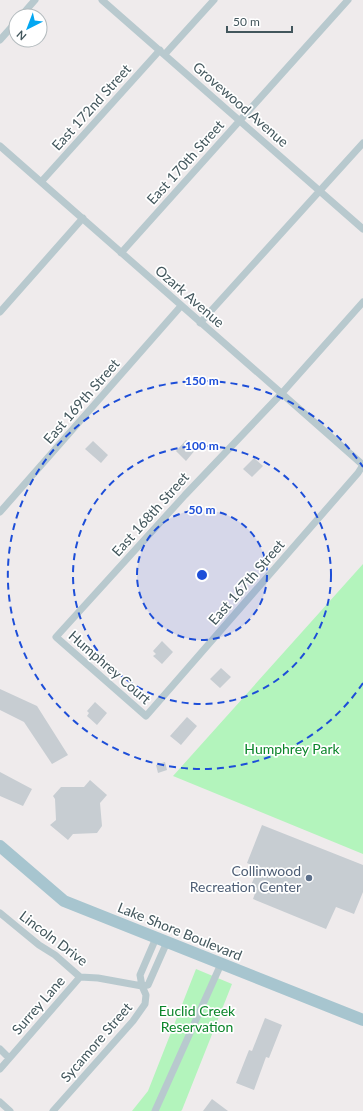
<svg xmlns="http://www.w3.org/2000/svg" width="363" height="1111" font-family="Lato,sans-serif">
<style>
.green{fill:#b3f4bc}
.building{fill:#c7cdd2}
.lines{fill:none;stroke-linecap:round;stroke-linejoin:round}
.street{stroke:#b8c9ce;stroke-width:7}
.primary{stroke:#a7c5cf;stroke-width:12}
.ring{fill:none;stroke:#1d4ed8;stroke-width:2;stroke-dasharray:7 5}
.service-dot{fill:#5c6f8a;stroke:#fff;stroke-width:1.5}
.labels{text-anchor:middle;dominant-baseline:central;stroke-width:3.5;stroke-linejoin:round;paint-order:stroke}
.street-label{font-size:14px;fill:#42565c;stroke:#fff}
.park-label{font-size:14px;fill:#0b852a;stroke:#fff}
.service-label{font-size:14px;fill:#4e5e75;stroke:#fff;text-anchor:end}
.centre{fill:#1d4ed8;stroke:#fff;stroke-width:2}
.ring-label{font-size:12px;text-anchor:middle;font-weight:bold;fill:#1d4ed8;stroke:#fff;stroke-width:3.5;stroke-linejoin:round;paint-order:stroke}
</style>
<rect width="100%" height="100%" fill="#efebec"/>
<path class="green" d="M363 564V854L173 776Z
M196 969 232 984 182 1110 181 1111H132L148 1091Z"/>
<path class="building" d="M186 440 196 449 186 461 176 451Z
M93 441 108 455 101 463 85 449Z
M254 458 263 466 252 477 243 469Z
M162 641 173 652 162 664 153 656 156 654 153 651Z
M221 668 231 677 220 688 210 679Z
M0 689 37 706 68 755 52 764 24 722 0 710Z
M95 702 107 713 97 725 87 716 89 713 87 711Z
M187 717 197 726 181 745 170 736Z
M165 762 167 770 158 773 156 765Z
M0 772 32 789 23 806 0 796Z
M90 780 107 795 100 803 102 826 97 833 73 834 68 840 50 825 56 820 55 799 53 796 61 787H84Z
M262 825 363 865V892L354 914 336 907 326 929 253 899 257 888H250L258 868 247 863Z
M265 1018 282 1025 269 1058 266 1057 254 1090 236 1083 249 1050 252 1051Z
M212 1099 228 1111H203Z"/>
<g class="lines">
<path class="street" d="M102 0 363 229
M21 16 35 0
M0 40 16 22
M165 54 214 0
M0 146 363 465
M41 182 160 50
M121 253 348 0
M363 302 282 393 185 495 56 637 146 716 358 473 363 465
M0 312 83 218
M200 323 363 143
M0 512 181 306
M0 913 39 945 55 955 80 977 98 978 142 986 148 985 167 942
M0 1049 9 1058
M0 1069 80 977
M0 1102 10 1111
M53 1111 133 1021 145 1004 146 995 142 986 140 975 156 938
M155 1111 221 964"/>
<path class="primary" d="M0 846 64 901 363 1020"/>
</g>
<circle cx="202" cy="575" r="65" fill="#1d4ed8" fill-opacity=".12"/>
<g class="ring">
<circle cx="202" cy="575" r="65"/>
<circle cx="202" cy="575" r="129"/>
<path d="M363 683A194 194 0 1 1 363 467"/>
</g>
<circle class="service-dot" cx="309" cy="878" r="4"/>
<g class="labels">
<g class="street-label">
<text transform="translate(241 104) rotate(41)">Grovewood Avenue</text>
<text transform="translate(91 107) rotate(-48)">East 172nd Street</text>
<text transform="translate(185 162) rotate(-48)">East 170th Street</text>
<text transform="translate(190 296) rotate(41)">Ozark Avenue</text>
<text transform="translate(81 401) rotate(-49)">East 169th Street</text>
<text transform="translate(150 514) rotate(-48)">East 168th Street</text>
<text transform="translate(246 582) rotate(-49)">East 167th Street</text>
<text transform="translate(110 667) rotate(41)">Humphrey Court</text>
<text transform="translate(180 931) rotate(22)">Lake Shore Boulevard</text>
<text transform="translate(54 938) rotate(37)">Lincoln Drive</text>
<text transform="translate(38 1005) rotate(-49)">Surrey Lane</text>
<text transform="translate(96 1042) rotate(-49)">Sycamore Street</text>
</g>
<g class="park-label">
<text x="292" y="748">Humphrey Park</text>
<text x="197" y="1010">Euclid Creek<tspan x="197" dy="16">Reservation</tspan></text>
</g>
<g class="service-label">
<text x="301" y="870">Collinwood<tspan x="301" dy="16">Recreation Center</tspan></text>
</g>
</g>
<circle cx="202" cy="575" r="6" class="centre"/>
<g class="ring-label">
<text x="202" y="385">150 m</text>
<text x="202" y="450">100 m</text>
<text x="202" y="514">50 m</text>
</g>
<g transform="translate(28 28) rotate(222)"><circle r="19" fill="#ffffff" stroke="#b3bbbe"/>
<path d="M0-3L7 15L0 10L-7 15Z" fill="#03a7f2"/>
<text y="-6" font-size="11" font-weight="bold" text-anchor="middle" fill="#42565c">N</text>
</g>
<path d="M227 26v6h65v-6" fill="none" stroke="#42565c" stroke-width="2"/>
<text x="233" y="26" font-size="12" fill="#42565c" stroke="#ffffff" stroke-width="3" paint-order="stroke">50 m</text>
</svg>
